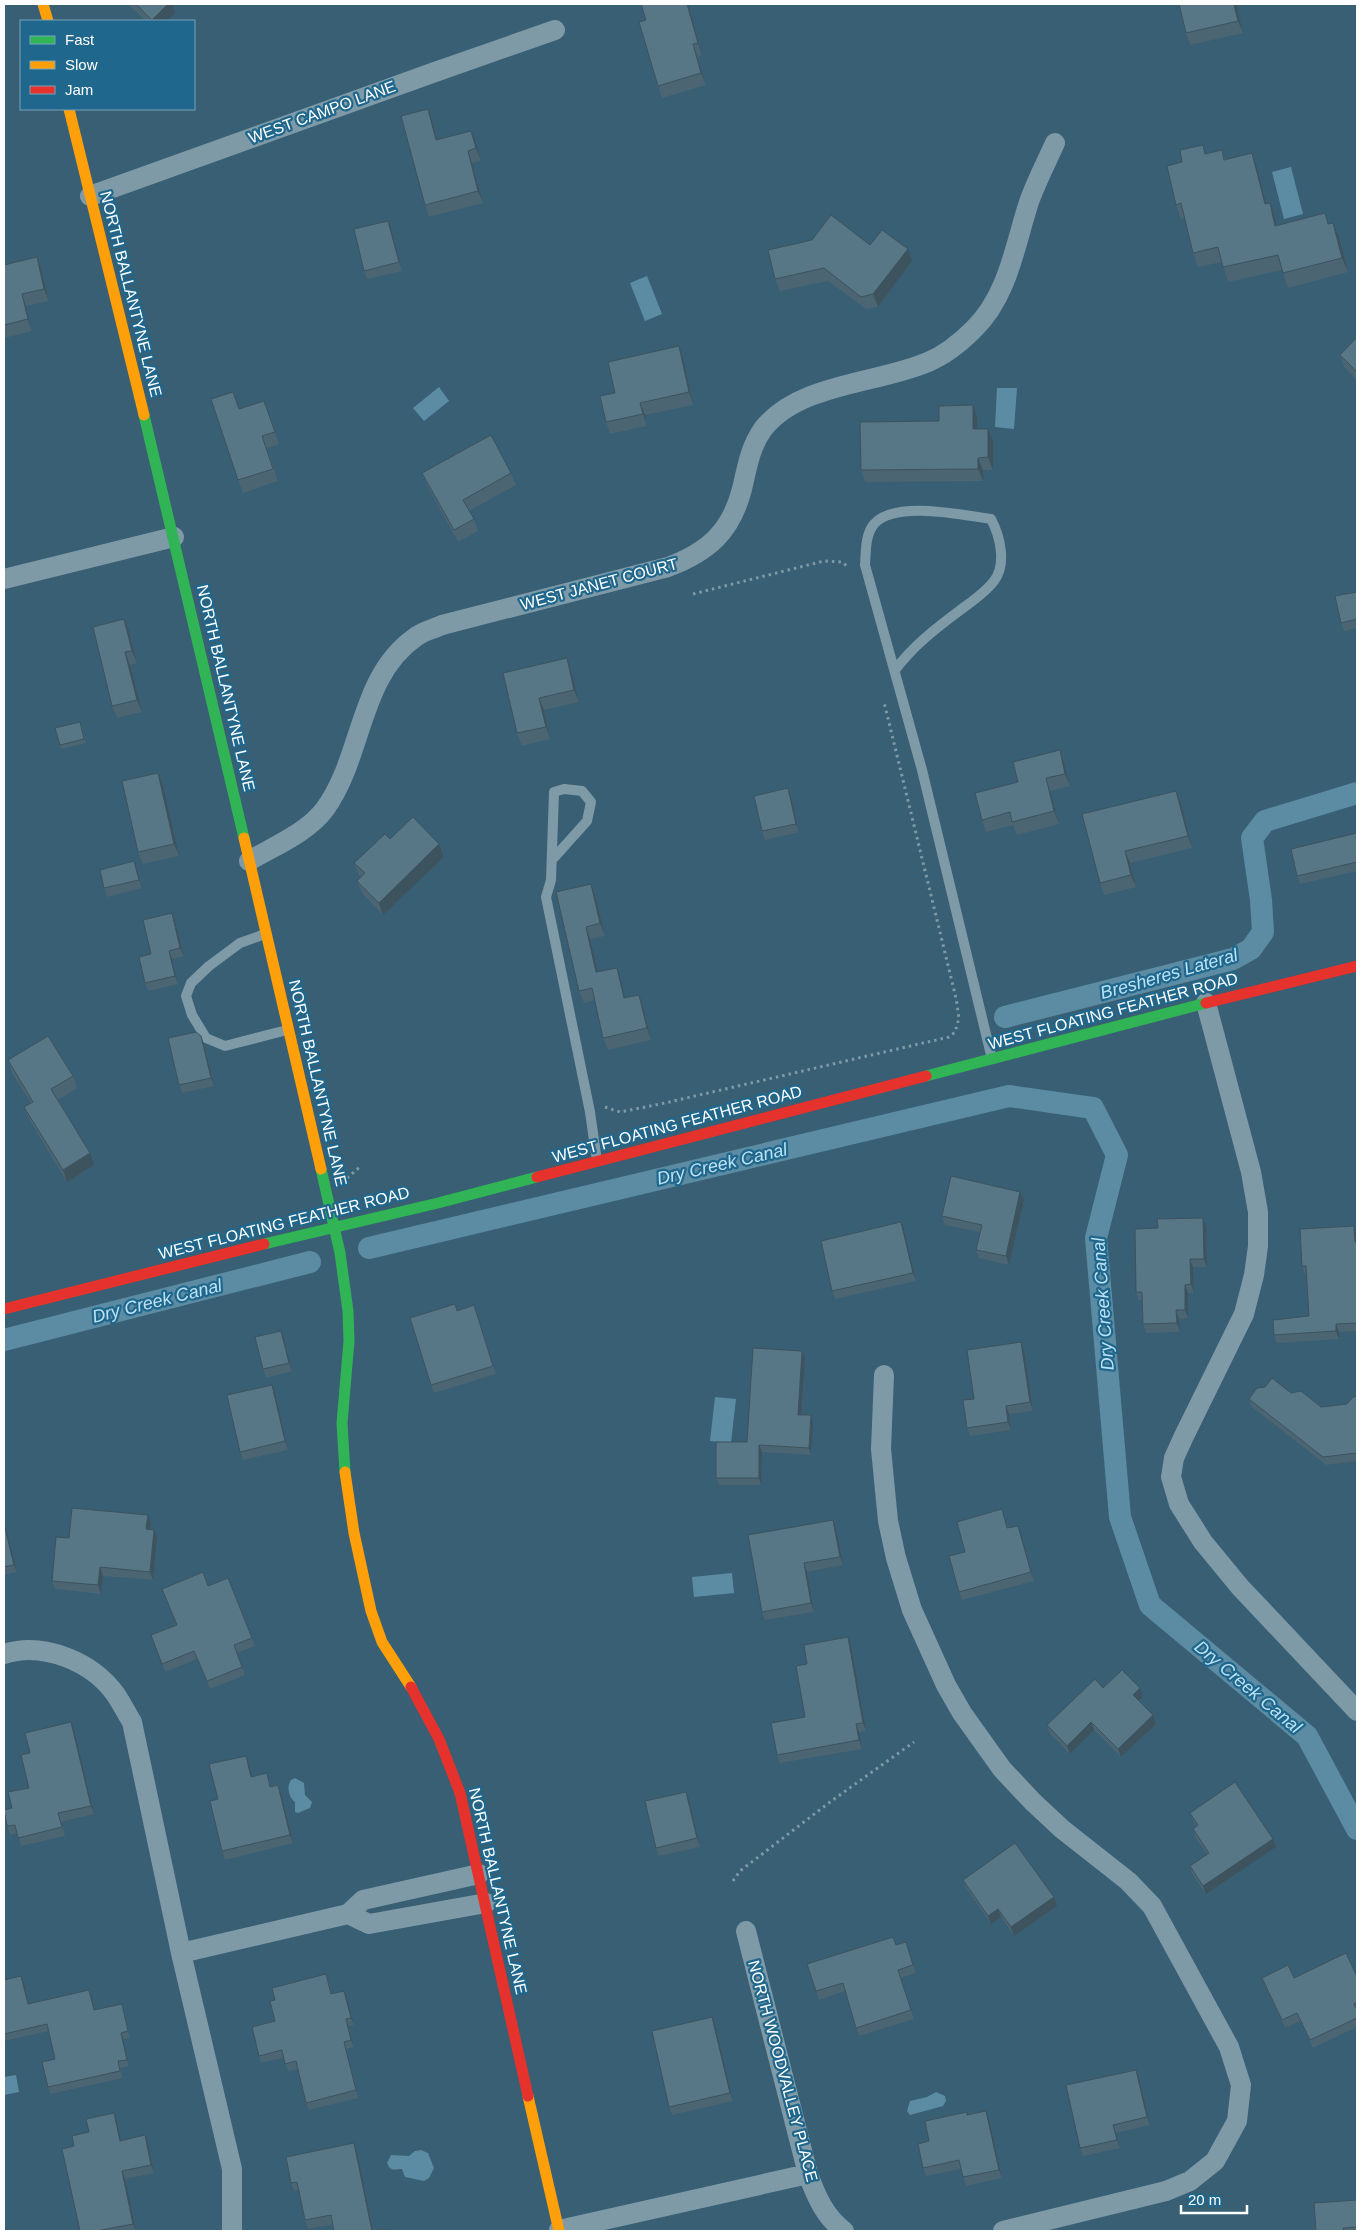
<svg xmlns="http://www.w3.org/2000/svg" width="1361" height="2235" font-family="Arial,sans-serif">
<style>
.water{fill:#5b8ca3}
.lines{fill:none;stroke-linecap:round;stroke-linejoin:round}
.canal{stroke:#5b8ca3;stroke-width:22}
.path{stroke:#7f9aa7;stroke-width:3;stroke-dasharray:2.5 4;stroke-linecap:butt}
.lane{stroke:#7f9aa7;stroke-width:10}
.street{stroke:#7f9aa7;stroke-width:20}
.fast{stroke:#30b455;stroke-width:11}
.slow{stroke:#ff9f0a;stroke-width:11}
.jam{stroke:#e5322d;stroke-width:11}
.wall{fill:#4b6573}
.shaded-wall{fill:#3d535e}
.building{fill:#577686;stroke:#3d535e}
.labels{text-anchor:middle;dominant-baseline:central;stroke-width:4.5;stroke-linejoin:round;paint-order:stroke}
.street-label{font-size:16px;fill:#fff;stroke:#1f678c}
.water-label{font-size:18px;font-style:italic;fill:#bbe2f4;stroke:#1f678c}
</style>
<rect width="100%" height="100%" fill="#385f74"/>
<path class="water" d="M1291 167 1303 214 1284 219 1272 172Z
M647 276 662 314 645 321 630 283Z
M439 387 449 401 424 421 413 408Z
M997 388H1017L1014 429 995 427Z
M715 1397 736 1399 731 1443 710 1441Z
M732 1573 734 1593 694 1597 692 1577Z
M295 1778 304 1783 305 1795 312 1802 310 1808 298 1813 295 1812V1802C289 1797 286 1787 291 1780Z
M16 2075 19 2092 4 2095V2077Z
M936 2092 945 2096 946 2101 943 2106 910 2115 907 2111 910 2101 927 2097Z
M421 2150 428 2153 434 2168 429 2178 424 2181 405 2177 402 2169C394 2169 391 2172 387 2163L391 2155 409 2156 415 2151Z"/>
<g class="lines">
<path class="canal" d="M1005 1017 1233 959 1251 949 1263 932 1261 900 1252 838 1265 821 1357 793
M369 1248 1009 1096 1093 1108 1117 1155 1096 1238 1120 1517 1150 1605 1307 1736 1357 1829
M4 1340 310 1262"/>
<path class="path" d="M693 594 824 561 842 562 849 568
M605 1107 620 1112 665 1103 949 1037 955 1032 959 1018 956 998 884 702
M347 1178 361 1166
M733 1881 740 1871 830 1802 914 1742"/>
<path class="lane" d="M895 670C913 646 935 629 959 611 971 602 985 593 994 581 1007 564 1000 536 991 519 962 515 895 500 874 524 865 535 866 552 865 565L922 770 992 1059
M552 860 587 821 591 802 582 791 564 789 554 792 551 880 546 897 590 1112 597 1161
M265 934 240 943 209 966 191 983 186 996 192 1015 206 1038 225 1046 287 1030"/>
<path class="street" d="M90 196 435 72 555 30
M4 579 174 537
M249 861C274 846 307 833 325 809 364 755 358 676 417 636 424 631 434 629 442 625L668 567C708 552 731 532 742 489 747 468 750 447 763 429 799 383 877 384 928 362 945 355 961 342 974 329 1008 296 1015 245 1029 202 1036 182 1046 163 1055 143
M1206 1003 1251 1172 1258 1212V1246L1254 1275 1244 1314 1184 1436 1174 1458 1171 1477 1179 1504 1203 1542 1240 1587 1357 1711
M884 1375 881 1449 888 1521 896 1558 912 1610 946 1685 962 1713 1002 1769 1033 1802 1062 1829 1128 1881 1152 1906 1229 2047 1241 2085 1237 2121 1215 2161 1190 2181 1166 2191 1003 2231
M4 1654C43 1641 93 1662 116 1695 122 1704 127 1714 132 1722L181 1953 232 2169V2231
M479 1874 363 1900 348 1914 369 1924 486 1903
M746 1931 808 2174C816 2196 825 2217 844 2231
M181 1953 348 1914
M559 2230 808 2174"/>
<path class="fast" d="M144 415 244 838
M926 1076 1206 1003
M321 1169 340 1253 348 1311 349 1341 342 1423 345 1472
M264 1244 438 1203 537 1177"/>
<path class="slow" d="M43 4 48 21
M69 109 144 415
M244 838 321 1169
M345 1472 354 1533 371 1611 382 1642 411 1687
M528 2096 559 2231"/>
<path class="jam" d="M1206 1003 1357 966
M537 1177 926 1076
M4 1309 264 1244
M411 1687 439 1739 460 1793 528 2096"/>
</g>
<path class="wall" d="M128 4H172L175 13 167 21H146Z
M641 4H688L702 55 697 57 706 85 662 98 658 86 646 20Z
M1236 4 1243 33 1190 45 1186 33Z
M432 121 437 140 476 143 481 161 472 163 483 203 429 217 425 205Z
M1222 150 1225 160 1257 168 1266 203H1270L1275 217 1277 225 1325 213 1329 224 1339 237 1348 272 1288 288 1282 270 1228 282 1222 262 1198 267 1193 253 1185 218 1181 219 1176 205 1182 162 1206 154Z
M391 229 402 271 367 279 364 271Z
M870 245 912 261 878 307 866 309 828 281 780 291 775 279Z
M37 257 41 269 49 301 26 306 32 331 4 338V265Z
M1357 337V380L1344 367 1340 355Z
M683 358 693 405 645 415 647 426 610 434 606 422 615 393Z
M264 401 279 444 267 448 278 481 243 493 238 480 239 409Z
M977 417V429L993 441V470H983V481L865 482 861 470 939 421Z
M422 473H511L516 485 469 511 474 519 478 531 458 542 427 485Z
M1357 592V628L1344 631 1341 623Z
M124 619 129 631 137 663 130 665 142 712 117 718 112 706Z
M567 658 571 670 579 702 544 710 550 739 522 746 517 733 503 673Z
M82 726 86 743 61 749 60 745Z
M1060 750 1064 762 1070 786 1050 791 1059 824 1017 835 1013 825 986 832 982 820 1018 782Z
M158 773 163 785 179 856 143 864 138 852Z
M788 788 791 797 799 832 765 840 762 831Z
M1181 803 1192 848 1130 863 1136 887 1104 895 1100 883 1082 814Z
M1357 833V871L1300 884 1297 876Z
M439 844 444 857 383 915 362 893 357 881 361 877 359 875 354 863Z
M137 870 142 888 107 897 104 888Z
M556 892 595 896 605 936 590 939 598 972 617 968 621 980 625 998 639 995 643 1007 651 1040 608 1050 603 1038 595 1000 584 1003 579 991Z
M172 913 175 921 184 956 172 959 178 984 148 991 145 983 151 954Z
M201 1036 204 1045 214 1086 182 1093 179 1085Z
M8 1060 73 1076 77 1088 58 1100 94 1165 67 1182 29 1119 24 1107 31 1103 12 1073Z
M1020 1192 1024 1200 1009 1265 979 1258 976 1250 980 1232 945 1225 942 1216Z
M1203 1218 1206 1226 1207 1267H1193L1194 1293H1188V1318L1179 1319 1180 1332 1146 1333 1143 1324 1142 1300H1139L1136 1292 1158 1228Z
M904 1230 916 1281 835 1299 832 1291Z
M1357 1234V1331L1339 1332V1339L1277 1343 1274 1335 1309 1316 1306 1274H1305L1302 1266Z
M474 1305 496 1374 434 1393 431 1385 458 1311Z
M284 1339 292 1371 266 1378 263 1369Z
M1024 1350 1033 1411 1009 1414 1011 1430 970 1436 967 1428 974 1399Z
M805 1358 802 1415H811L813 1423 811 1455 762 1452 761 1485H719L716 1478 747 1442Z
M1265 1387 1291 1393 1321 1407 1347 1404 1357 1396V1461L1326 1465 1252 1407 1249 1399Z
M275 1393 288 1450 243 1460 240 1452Z
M1002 1509 1008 1528 1021 1534 1034 1581 962 1600 959 1592 965 1552Z
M833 1520 836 1528 843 1565 807 1572 814 1612 765 1620 762 1612Z
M4 1521 17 1572 4 1575Z
M151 1523 150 1530 157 1538 153 1580 103 1576 101 1594 55 1589 52 1581 69 1538Z
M208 1586 252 1638 255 1646 237 1653 245 1675 210 1689 197 1659 165 1672 151 1635 176 1625Z
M851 1645 866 1731 859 1732 862 1749 780 1763 777 1755 805 1717 807 1664Z
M1103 1688H1140L1143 1697 1139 1700 1153 1715 1156 1724 1121 1757 1094 1730 1070 1754 1050 1734 1047 1725Z
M74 1730 94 1814 61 1822 65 1836 21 1846 17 1833 10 1835 7 1826 12 1808 29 1788 30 1753Z
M249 1764 252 1777 267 1773 271 1786 281 1793 293 1843 225 1860 222 1851 218 1799Z
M689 1800 700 1847 659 1856 656 1848Z
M1190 1813 1273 1839 1276 1847 1206 1894 1193 1875 1190 1866 1207 1854 1196 1838 1193 1829 1197 1827 1193 1821Z
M963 1880 1054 1897 1057 1906 1014 1936 1001 1917 991 1924 966 1888Z
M893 1937 896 1945 906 1942 916 1973 901 1978 914 2019 859 2036 845 1991 819 2000 816 1991Z
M1357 1977V2027L1313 2048 1300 2021 1285 2028 1265 1986 1262 1978Z
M4 1980 24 1983 29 2004 89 1990 92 1997 95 2010 124 2011 130 2038 123 2039 129 2066 120 2068 123 2078 50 2094 48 2087 55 2059 49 2031 4 2041Z
M329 1982 332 1994 347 1998 354 2025 348 2026 354 2047 346 2049 358 2098 309 2110 306 2103 298 2069 288 2071 283 2058 261 2063 259 2056 275 2021V2000Z
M712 2017 715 2025 733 2101 672 2115 669 2107Z
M1139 2078 1150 2125 1116 2133 1120 2148 1083 2156 1080 2148Z
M986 2111 989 2119 1002 2178 966 2186 961 2169 926 2176 923 2168 929 2141 968 2115Z
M117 2122 121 2141 145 2135 148 2143 154 2173 125 2179 136 2231H80L74 2146Z
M354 2143 357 2151 373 2231H334L333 2224 308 2229 305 2220 299 2190 294 2191 291 2183Z
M1357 2200V2231H1316Z"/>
<path class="shaded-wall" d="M167 4H172L175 13 167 21H153L152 20Z
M687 4H688L702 55 698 43Z
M1234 4H1236L1243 33 1238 21Z
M693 44 697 57 706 85 701 73Z
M428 109 432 121 440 153 436 140Z
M471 131 476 143 481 161 476 148Z
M468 151 472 163 483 203 478 191Z
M1252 153 1257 168 1270 219 1265 204Z
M1270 203 1275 217 1280 240 1275 226Z
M388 221 391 229 402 271 399 262Z
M1333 223 1339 237 1348 272 1342 258Z
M908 249 912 261 878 307 873 294Z
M37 257 41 269 49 301 44 289Z
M22 294 26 306 32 331 28 319Z
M679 346 683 358 693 405 689 392Z
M640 403 645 415 647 426 643 414Z
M973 405 977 417V441L973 429Z
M988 429 993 441V470L988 457Z
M978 458 983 470V481L978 469Z
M124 619 129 631 137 663 132 651Z
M125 652 130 665 142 712 137 700Z
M567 658 571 670 579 702 574 690Z
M539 698 544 710 550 739 546 727Z
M1060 750 1064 762 1070 786 1065 774Z
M158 773 163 785 179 856 174 844Z
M1046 778 1050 791 1059 824 1054 811Z
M788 788 791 797 799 832 796 824Z
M1176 791 1181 803 1192 848 1188 836Z
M439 844 444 857 383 915 379 903Z
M1125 851 1130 863 1136 887 1131 875Z
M134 861 137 870 142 888 139 880Z
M591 884 595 896 605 936 600 923Z
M172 913 175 921 184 956 180 948Z
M586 927 590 939 601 985 596 972Z
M169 951 172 959 178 984 175 976Z
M617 968 621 980 628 1011 624 998Z
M639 995 643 1007 651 1040 647 1028Z
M201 1036 204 1045 214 1086 211 1078Z
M90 1153 94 1165 67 1182 63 1170Z
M1020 1192 1024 1200 1009 1265 1006 1256Z
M1203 1218 1206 1226 1207 1267 1204 1259Z
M901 1222 904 1230 916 1281 913 1273Z
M1354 1226 1357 1234V1248L1355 1242Z
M1190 1259 1193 1267 1194 1293 1191 1284Z
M1185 1285 1188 1293V1318L1185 1310Z
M1176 1310 1179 1319 1180 1332 1177 1323Z
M1336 1324 1339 1332V1339L1336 1331Z
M281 1331 284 1339 292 1371 289 1363Z
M1021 1342 1024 1350 1033 1411 1030 1402Z
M802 1351 805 1358 801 1422 798 1415Z
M272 1385 275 1393 288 1450 285 1441Z
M1006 1406 1009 1414 1011 1430 1008 1422Z
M811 1415 813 1423 811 1455 809 1448Z
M759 1445 762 1452 761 1485 759 1478Z
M148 1515 151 1523 149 1538 146 1529Z
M833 1520 836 1528 843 1565 840 1557Z
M4 1521 17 1572 14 1565 4 1524Z
M1018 1526 1021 1534 1034 1581 1031 1572Z
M154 1530 157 1538 153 1580 150 1572Z
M804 1563 807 1572 814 1612 811 1603Z
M100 1567 103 1576 101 1594 98 1585Z
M848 1637 851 1645 866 1731 863 1723Z
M1140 1688 1143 1697 1136 1703 1133 1695Z
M1153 1715 1156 1724 1121 1757 1118 1749Z
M71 1722 74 1730 94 1814 91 1806Z
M1091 1722 1094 1730 1070 1754 1067 1746Z
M856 1724 859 1732 862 1749 859 1740Z
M246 1756 249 1764 254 1785 251 1777Z
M278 1785 281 1793 293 1843 290 1835Z
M686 1792 689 1800 700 1847 697 1838Z
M1273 1839 1276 1847 1206 1894 1203 1886Z
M1054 1897 1057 1906 1014 1936 1011 1927Z
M998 1909 1001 1917 991 1924 988 1916Z
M21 1976 24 1983 30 2011 28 2004Z
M89 1990 92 1997 96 2017 94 2010Z
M344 1991 347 1998 354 2025 351 2018Z
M712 2017 715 2025 733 2101 730 2093Z
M346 2019 354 2047 351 2040Z
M121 2033 123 2039 129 2066 127 2060Z
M1136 2070 1139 2078 1150 2125 1147 2117Z
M986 2111 989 2119 1002 2178 999 2170Z
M114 2113 117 2122 123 2149 120 2141Z
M1113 2125 1116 2133 1120 2148 1117 2140Z
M145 2135 148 2143 154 2173 151 2165Z
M354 2143 357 2151 373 2231H372Z
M122 2171 125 2179 136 2231 133 2224Z"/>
<path class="building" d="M136 4H168L152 20Z
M641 4H687L698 43 693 44 701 73 658 86 639 22 646 20Z
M1179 4H1234L1238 21 1186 33Z
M428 109 436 140 471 131 476 148 468 151 478 191 425 205 401 116Z
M1203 145 1205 154 1222 150 1224 160 1252 153 1265 204 1270 203 1275 226 1325 213 1328 224 1333 223 1342 258 1283 273 1278 255 1223 267 1218 247 1193 253 1181 203 1176 205 1167 166 1182 162 1180 150Z
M831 215 870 245 882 230 908 249 873 294 861 297 824 268 775 279 768 250 812 240Z
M388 221 399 262 364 271 354 229Z
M37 257 44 289 22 294 28 319 4 325V265Z
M1357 337V372L1340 355Z
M679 346 689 392 640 403 643 414 606 422 600 396 615 393 608 362Z
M233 392 239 409 264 401 275 432 262 436 273 469 238 480 211 399Z
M973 405V429H988V457L978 458V469L861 470 860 422 939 421V406Z
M491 435 511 473 463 500 474 519 454 530 422 473Z
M1357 592V619L1341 623 1335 596Z
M124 619 132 651 125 652 137 700 112 706 93 627Z
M567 658 574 690 539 698 546 727 517 733 503 673Z
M80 722 84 739 60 745 55 728Z
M1060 750 1065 774 1046 778 1054 811 1012 822 1010 812 982 820 975 793 1018 782 1013 762Z
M158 773 174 844 138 852 122 781Z
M788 788 796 824 762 831 754 796Z
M1176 791 1188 836 1125 851 1131 875 1100 883 1082 814Z
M413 817 439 844 379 903 357 881 365 873 354 863 385 834 390 839Z
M1357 833V862L1297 876 1291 849Z
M134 861 139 880 104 888 100 870Z
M591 884 600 923 586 927 596 972 617 968 624 998 639 995 647 1028 603 1038 592 988 579 991 556 892Z
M172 913 180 948 169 951 175 976 145 983 139 957 151 954 143 920Z
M196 1032 201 1036 211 1078 179 1085 168 1038Z
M48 1036 73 1076 51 1089 90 1153 63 1170 24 1107 33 1102 8 1060Z
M951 1176 1020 1192 1006 1256 976 1250 982 1225 942 1216Z
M1203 1218 1204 1259H1190L1191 1284 1185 1285V1310H1176L1177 1323 1143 1324 1142 1292H1136L1135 1229 1158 1228 1157 1219Z
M901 1222 913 1273 832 1291 821 1241Z
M1354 1226 1355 1242H1357V1323L1336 1324V1331L1274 1335 1273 1320 1309 1316 1306 1266H1302L1300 1229Z
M455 1304 457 1311 474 1305 493 1366 431 1385 410 1318Z
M281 1331 289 1363 263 1369 255 1337Z
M1021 1342 1030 1402 1006 1406 1008 1422 967 1428 963 1400 974 1399 967 1350Z
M753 1348 802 1351 798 1415H811L809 1448 759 1445V1478H716V1442H747Z
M1272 1378 1291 1393 1301 1391 1321 1407 1347 1404 1353 1397 1357 1396V1453L1323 1457 1249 1399 1257 1388 1265 1387Z
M272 1385 285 1441 240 1452 227 1395Z
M72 1508 148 1515 146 1529 154 1530 150 1572 100 1567 98 1585 52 1581 56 1537 69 1538Z
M1002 1509 1007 1528 1018 1526 1031 1572 959 1592 949 1556 965 1552 957 1522Z
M833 1520 840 1557 804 1563 811 1603 762 1612 748 1535Z
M4 1524 14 1565 4 1567Z
M203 1572 208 1586 228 1578 252 1638 234 1645 242 1667 207 1681 194 1651 162 1664 151 1635 177 1625 162 1589Z
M848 1637 863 1723 856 1724 859 1740 777 1755 771 1723 805 1717 796 1666 807 1664 804 1645Z
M1122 1670 1140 1688 1133 1695 1153 1715 1118 1749 1091 1722 1067 1746 1047 1725 1095 1679 1103 1688Z
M71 1722 91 1806 58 1813 62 1827 18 1838 15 1825 7 1826 4 1810 12 1808 8 1792 29 1788 21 1755 30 1753 25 1733Z
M246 1756 251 1777 267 1773 270 1787 278 1785 290 1835 222 1851 210 1801 218 1799 209 1764Z
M1235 1782 1273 1839 1203 1886 1190 1866 1209 1853 1193 1829 1198 1825 1190 1813Z
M686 1792 697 1838 656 1848 645 1801Z
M1015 1843 1054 1897 1011 1927 998 1909 988 1916 963 1880Z
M893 1937 896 1945 906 1942 913 1965 898 1970 911 2010 856 2028 843 1983 816 1991 807 1964Z
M1346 1953 1357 1977V2002L1354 2004 1357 2010V2018L1310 2040 1297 2013 1282 2020 1262 1978 1288 1965 1294 1978Z
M326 1974 331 1994 344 1991 351 2018 346 2019 351 2040 344 2042 356 2090 306 2103 296 2061 285 2064 282 2050 259 2056 252 2027 275 2021 270 2001 275 2000 272 1988Z
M21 1976 28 2004 89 1990 94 2010 122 2004 128 2031 121 2033 127 2060 118 2061 120 2071 48 2087 42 2062 55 2059 47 2024 4 2034V1980Z
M712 2017 730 2093 669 2107 652 2031Z
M1136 2070 1147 2117 1113 2125 1117 2140 1080 2148 1066 2085Z
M986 2111 999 2170 963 2177 959 2160 923 2168 918 2144 929 2141 925 2121 967 2112V2115Z
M114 2113 120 2141 145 2135 151 2165 122 2171 133 2224 96 2231H80L62 2149 74 2146 72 2136 89 2132 86 2119Z
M354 2143 372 2231H334L331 2215 305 2220 297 2182 291 2183 286 2157Z
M1357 2200V2227L1343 2228 1344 2231H1316L1314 2203Z
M384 2229 385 2231H373Z"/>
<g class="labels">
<g class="street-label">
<text transform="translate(322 112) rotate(-20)">WEST CAMPO LANE</text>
<text transform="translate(131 294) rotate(76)">NORTH BALLANTYNE LANE</text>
<text transform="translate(599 584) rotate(-15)">WEST JANET COURT</text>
<text transform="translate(226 688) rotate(77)">NORTH BALLANTYNE LANE</text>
<text transform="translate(1113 1011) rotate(-15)">WEST FLOATING FEATHER ROAD</text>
<text transform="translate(318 1083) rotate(77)">NORTH BALLANTYNE LANE</text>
<text transform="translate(677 1124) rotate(-15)">WEST FLOATING FEATHER ROAD</text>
<text transform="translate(284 1223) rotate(-14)">WEST FLOATING FEATHER ROAD</text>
<text transform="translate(498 1891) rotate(77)">NORTH BALLANTYNE LANE</text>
<text transform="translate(783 2071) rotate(75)">NORTH WOODVALLEY PLACE</text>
</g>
<g class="water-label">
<text transform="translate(1169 974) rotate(-16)">Bresheres Lateral</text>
<text transform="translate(722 1164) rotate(-13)">Dry Creek Canal</text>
<text transform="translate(157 1301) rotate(-14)">Dry Creek Canal</text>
<text transform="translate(1103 1304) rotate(-94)">Dry Creek Canal</text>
<text transform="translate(1248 1687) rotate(40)">Dry Creek Canal</text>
</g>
</g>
<rect width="1361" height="2235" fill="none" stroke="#ffffff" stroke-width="10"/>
<rect x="20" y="20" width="175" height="90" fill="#1f678c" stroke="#79a4ba"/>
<rect x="30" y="36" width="25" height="8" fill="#30b455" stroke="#79a4ba"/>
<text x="65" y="45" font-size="15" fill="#ffffff">Fast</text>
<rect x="30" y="61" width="25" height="8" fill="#ff9f0a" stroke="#79a4ba"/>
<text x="65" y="70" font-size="15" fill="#ffffff">Slow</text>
<rect x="30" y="86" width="25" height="8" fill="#e5322d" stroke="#79a4ba"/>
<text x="65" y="95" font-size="15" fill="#ffffff">Jam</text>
<path d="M1181 2205v8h66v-8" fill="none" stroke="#ffffff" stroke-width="2.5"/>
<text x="1188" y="2205" font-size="15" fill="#ffffff" stroke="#1f678c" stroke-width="4" paint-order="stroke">20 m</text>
</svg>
